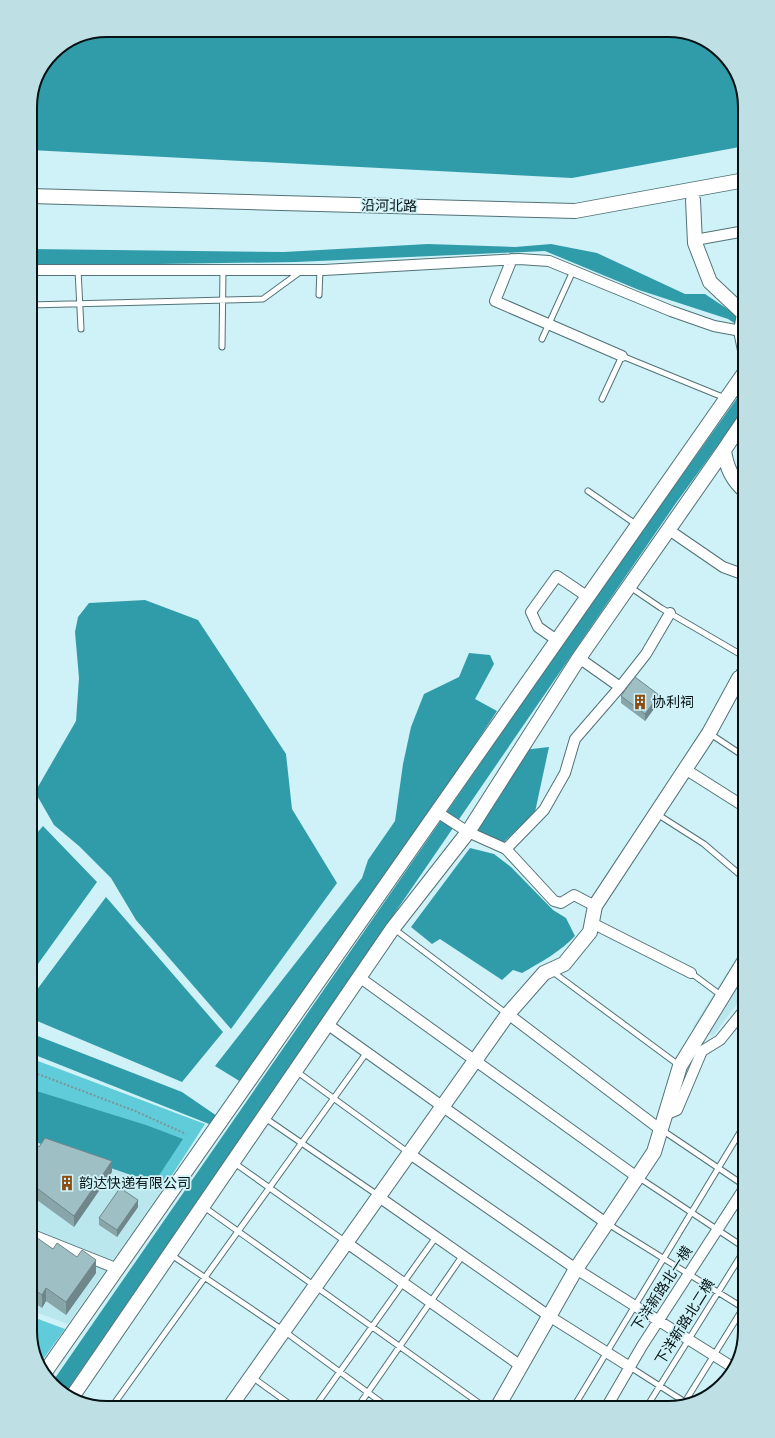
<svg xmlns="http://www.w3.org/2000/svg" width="775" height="1438" font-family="'Times New Roman','Noto Sans SC',serif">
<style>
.built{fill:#bae7ed}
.green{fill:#60cbd9}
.water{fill:#319ca9}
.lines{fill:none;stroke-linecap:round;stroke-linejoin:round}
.lane-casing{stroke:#527277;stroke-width:7}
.street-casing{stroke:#527277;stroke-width:12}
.secondary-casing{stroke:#527277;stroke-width:16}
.path{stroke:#7b9598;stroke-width:2;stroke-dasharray:2 2;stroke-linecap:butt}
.lane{stroke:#fff;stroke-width:5}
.street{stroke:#fff;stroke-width:10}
.secondary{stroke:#fff;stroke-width:14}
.wall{fill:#88a5a9}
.shaded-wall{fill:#6f868a}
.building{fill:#9ec0c5;stroke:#6f868a}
.labels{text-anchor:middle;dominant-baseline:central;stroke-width:3.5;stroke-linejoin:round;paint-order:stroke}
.street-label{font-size:14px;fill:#061214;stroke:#cef2f7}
.poi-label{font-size:14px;fill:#061214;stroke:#cef2f7;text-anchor:start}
.rim{fill:none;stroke:#061214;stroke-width:2}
</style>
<rect width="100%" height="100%" fill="#cef2f7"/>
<path class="built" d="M745 944V993L713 1036 693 1027Z
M30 1140 165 1186 68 1324 30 1310Z"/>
<path class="green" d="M30 1058 205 1124 165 1186 30 1140Z
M30 1316 65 1329 39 1365C30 1353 30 1331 30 1316Z"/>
<path class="water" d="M107 30H673L711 43 739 77 745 107V146L572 178 30 150V102L53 52 78 36Z
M428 244 515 247 551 244 597 253 685 294H705L729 310 745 318V330L728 319 639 290 545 251 296 262 30 266V249L284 252Z
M745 387V408L676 503 64 1395 53 1381 608 579Z
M145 600 198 620 286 754 292 809 337 883 231 1029 136 920 111 878 79 846 54 825 35 792 76 721 79 678 75 632 78 617 89 603Z
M469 653 490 655 494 664 475 699 497 711 408 846 241 1082 215 1066 362 878 368 860 395 821 403 764 411 727 424 694 459 677Z
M549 747 535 812 504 842 477 832 474 827 523 750Z
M43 826 97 882 30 975V841Z
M470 848 494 854 511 867 553 910 566 918 575 936C560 952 541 962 522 973L513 970 502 980 440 939 432 944 411 927Z
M106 897 223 1032 182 1082 30 1018V999Z
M30 1033 182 1092 217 1116 209 1124 30 1053Z
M30 1089 146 1125 183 1139 154 1183 30 1140Z"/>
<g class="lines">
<defs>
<path id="lane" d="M78 270 81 329
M319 295 320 270
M30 305 263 299 300 272
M542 339 573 271
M222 347 223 270
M602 399 622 356 725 398
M588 491 637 525
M630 587 661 608 745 657
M709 733 745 757
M657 814 704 844 745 879
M393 928 507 1014
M553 972 680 1066
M691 973 722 996
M739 1021 745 1024
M296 1071 409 1153
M265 1118 379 1196
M662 1130 745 1186
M233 1162 346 1242
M638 1177 745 1248
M204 1207 486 1408
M608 1224 745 1309
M170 1254 284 1331 389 1408
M630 1367 688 1404
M252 1377 295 1408
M683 1405 745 1305
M111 1408 367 1052
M314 1408 436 1237
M357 1408 463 1255
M573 1408 745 1124
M646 1408 745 1249"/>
<path id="street" d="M695 240 745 231
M512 259 495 301 622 356
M30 270H324L519 259 549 261 671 311 714 326 741 331
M669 530 723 567 745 575
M558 641 538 627 531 612 557 576 588 597
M579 658 620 687
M739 678 745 666
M685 769 745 807
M437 812 468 832 506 849 554 901 561 903 574 895 595 906
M506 849 544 810 565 773 575 739 620 687 646 654 670 613
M592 923 691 973
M359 977 637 1177
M508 1014 661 1130
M327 1024 606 1223
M665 1115 677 1110 702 1051 720 1040 745 1009
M410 1154 576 1269 734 1368
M379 1197 549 1316 630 1367
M30 1234 118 1269
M347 1243 521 1366
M606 1408 642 1346 745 1187"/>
<path id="secondary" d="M30 196 575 211 745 180
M693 200 695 243 710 282 744 314 741 331 745 350
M745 491C733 481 726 466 724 450L745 419
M45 1372 745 372
M72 1397 393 928 468 832 579 658 724 450
M229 1408 508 1014 544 973 564 964 590 932 595 906 709 733 739 678
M497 1408 576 1269 654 1152 680 1066 745 960"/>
</defs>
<use href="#lane" class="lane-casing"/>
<use href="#street" class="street-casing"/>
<use href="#secondary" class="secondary-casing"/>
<path class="path" d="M30 1071 135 1111 186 1134"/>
<use href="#lane" class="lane"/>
<use href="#street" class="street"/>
<use href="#secondary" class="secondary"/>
</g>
<path class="wall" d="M621 696 659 702 645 721 621 703Z
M30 1140 39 1147 112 1172 74 1227 30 1195Z
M138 1207 117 1237 99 1225V1218Z
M30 1238 53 1249 96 1273 66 1315 46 1301 42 1308 30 1300Z"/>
<path class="shaded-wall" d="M659 695V702L645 721V714Z
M112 1161V1172L74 1227V1216Z
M138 1200V1207L117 1237V1230Z
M96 1260V1273L66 1315V1302Z
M46 1288V1301L42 1308V1295Z"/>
<path class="building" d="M635 677 659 695 645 714 621 696Z
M45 1138 112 1161 74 1216 30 1183V1140L39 1147Z
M120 1188 138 1200 117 1230 99 1218Z
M33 1235 53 1249 57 1243 77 1257 82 1250 96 1260 66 1302 46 1288 42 1295 30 1287V1238Z"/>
<defs>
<symbol id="building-bare" viewBox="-9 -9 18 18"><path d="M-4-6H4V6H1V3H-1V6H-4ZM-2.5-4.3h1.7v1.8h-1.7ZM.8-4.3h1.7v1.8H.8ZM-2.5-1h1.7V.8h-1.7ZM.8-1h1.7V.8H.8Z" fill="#8b4c12" stroke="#cef2f7" stroke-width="2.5" paint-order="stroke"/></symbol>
</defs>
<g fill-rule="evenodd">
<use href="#building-bare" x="629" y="691" width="22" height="22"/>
<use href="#building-bare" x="56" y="1172" width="22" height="22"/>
</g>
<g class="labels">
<g class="street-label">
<text transform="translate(389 206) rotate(1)">沿河北路</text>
<text transform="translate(662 1289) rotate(-57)">下洋新路北一横</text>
<text transform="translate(685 1322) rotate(-58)">下洋新路北二横</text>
</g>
<g class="poi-label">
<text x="652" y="702">协利祠</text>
<text x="79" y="1183">韵达快递有限公司</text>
</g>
</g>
<path d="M0 0H775V1438H0ZM107 37H668A70 70 0 0 1 738 107V1331A70 70 0 0 1 668 1401H107A70 70 0 0 1 37 1331V107A70 70 0 0 1 107 37Z" fill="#bee0e5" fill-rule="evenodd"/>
<path class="rim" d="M107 37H668A70 70 0 0 1 738 107V1331A70 70 0 0 1 668 1401H107A70 70 0 0 1 37 1331V107A70 70 0 0 1 107 37Z"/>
</svg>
